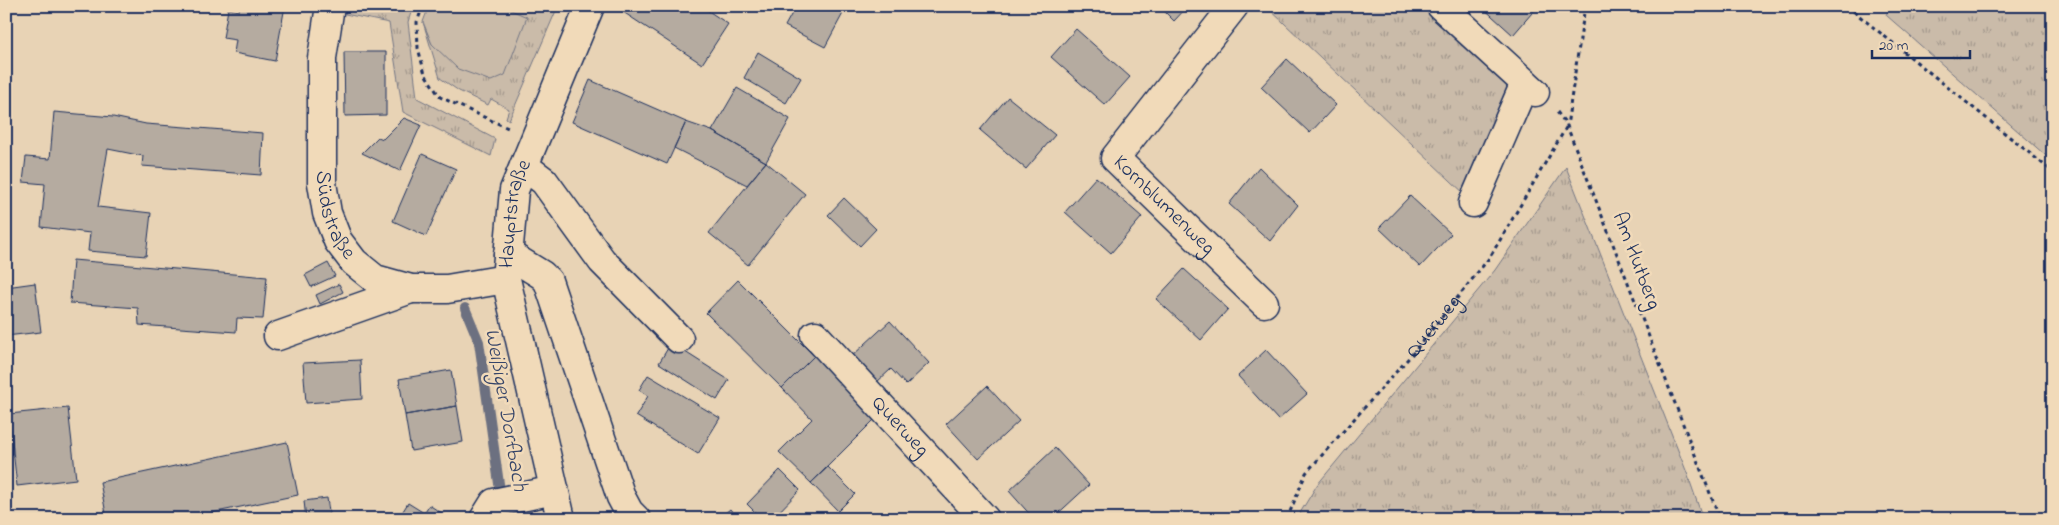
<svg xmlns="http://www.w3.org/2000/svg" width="2059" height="525" font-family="'Indie Flower',sans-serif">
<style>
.grass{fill:url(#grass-tufts);stroke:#727584}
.park{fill:#cabba9;stroke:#727584}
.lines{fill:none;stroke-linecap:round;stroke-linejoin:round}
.stream{stroke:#6c7080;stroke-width:10}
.building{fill:#b5aba0;stroke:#1b2f5e}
.minor-casing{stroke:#1b2f5e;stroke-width:31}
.path{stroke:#1b2f5e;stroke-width:3;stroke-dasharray:4 4;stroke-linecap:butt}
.minor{stroke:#f1dab9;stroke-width:28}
.labels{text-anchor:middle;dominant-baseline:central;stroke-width:5;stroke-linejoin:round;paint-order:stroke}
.street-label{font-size:21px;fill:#1b2f5e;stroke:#f1dab9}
.water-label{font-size:22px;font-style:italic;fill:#364569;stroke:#f1dab9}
</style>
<defs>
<pattern id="grass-tufts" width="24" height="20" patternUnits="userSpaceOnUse" patternTransform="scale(1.25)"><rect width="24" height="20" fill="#cabba9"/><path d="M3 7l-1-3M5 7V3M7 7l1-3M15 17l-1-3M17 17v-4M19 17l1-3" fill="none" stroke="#a3988d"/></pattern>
</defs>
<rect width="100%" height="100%" fill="#e8d3b5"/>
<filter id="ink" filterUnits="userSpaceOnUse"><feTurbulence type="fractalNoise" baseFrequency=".02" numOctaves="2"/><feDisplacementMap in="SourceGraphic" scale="10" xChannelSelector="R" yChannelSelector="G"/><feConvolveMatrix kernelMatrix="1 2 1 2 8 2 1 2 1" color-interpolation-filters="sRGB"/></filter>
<g filter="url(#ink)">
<path class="grass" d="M348 6H413L408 22 417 98 495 139 491 156 403 112 389 23 345 14Z
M502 6H558L509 120 506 118 509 109 491 99 488 105 459 91 440 78 423 22 432 44 527 18Z
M1266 6H1426L1513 90 1468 197Z
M1891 6H2053V162L1886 15Z
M1566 167 1687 473 1703 519H1306L1300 513 1317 485 1495 270Z"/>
<path class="park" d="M429 6H502L527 17 505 75 491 81 458 69 432 44 423 22Z"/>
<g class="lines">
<path class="stream" d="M465 308 479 342 504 519"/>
</g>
<path class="building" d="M240 6H285L275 61 234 53 236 40 223 38 228 9 239 11Z
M618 6H701L728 24 702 64 617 8Z
M796 6H847L825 47 785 26Z
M1159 6H1188L1174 21Z
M1481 6H1538L1513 35Z
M1076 29 1130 77 1105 105 1051 57Z
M344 52H386V115L345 116Z
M758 52 801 78 786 103 744 78Z
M1287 59 1336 105 1310 133 1261 87Z
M590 80 686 122 667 164 572 122Z
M737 88 790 119 766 162 712 131Z
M1008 97 1055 135 1026 169 980 130Z
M54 112 113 117 146 124 263 133 261 175 142 166 143 156 108 149 98 207 151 213 146 256 88 251 90 233 41 227 45 184 23 182 26 157 50 159Z
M404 118 421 125 400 171 362 153 378 137 383 139Z
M686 122 712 131 766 162 747 185 674 148Z
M422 154 456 169 426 236 393 221Z
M766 162 805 194 748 265 709 233Z
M1259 167 1298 205 1270 241 1229 204Z
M1096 177 1142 217 1111 253 1065 212Z
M1410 196 1451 234 1420 267 1379 228Z
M844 198 876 229 860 246 828 215Z
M73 260 267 277 263 319 237 318 236 332 139 325 138 308 70 303Z
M328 263 335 276 311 287 305 275Z
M1184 269 1228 309 1201 340 1156 299Z
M738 280 814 356 782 388 706 313Z
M35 283 41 332 6 336V287Z
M339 284 343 292 320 304 316 295Z
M890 321 929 363 906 385 891 369 876 383 851 357Z
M671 343 729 380 717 400 659 363Z
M1266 350 1307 394 1278 420 1238 376Z
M814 356 876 418 811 483 779 452 812 419 782 388Z
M360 360 362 399 306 403 303 363Z
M451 370 457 406 405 415 399 379Z
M648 375 720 418 698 454 636 416 648 396 639 390Z
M987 386 1019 421 978 459 946 424Z
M457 406 463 442 411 451 405 415Z
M68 408 76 479 17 486 9 414Z
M287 442 298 495 183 519H107L100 482Z
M1055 448 1089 485 1052 519H1034L1009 491Z
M828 467 855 494 838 511 811 483Z
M780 470 800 490 772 519H762L747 504Z
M327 498 330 519H306L304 501Z
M408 503 424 513 429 505 451 519H398Z
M730 509 738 519H718Z"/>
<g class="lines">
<defs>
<g id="minor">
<path id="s2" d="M330 6 322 58V183L327 213 338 241 354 262 375 279 411 289H447L506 279"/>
<path id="s3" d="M1234 6 1115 158 1264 303"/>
<path d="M1441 6 1535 92"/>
<path d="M524 166 544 181 602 261 679 339"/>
<path d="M1473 203 1525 83"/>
<path d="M508 254 542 275 548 281 621 497 629 512 636 519"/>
<path id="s4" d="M815 335 985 519"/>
<path d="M278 336 411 289"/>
<path d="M484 519 494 503 554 490"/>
<path id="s5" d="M561 519 506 279 514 190 590 6"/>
</g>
</defs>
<use href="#minor" class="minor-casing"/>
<g class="path">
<path d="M423 6 417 22 418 48 425 74 440 97 508 128"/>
<path d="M1585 6 1567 126 1720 519"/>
<path d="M1847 6 2053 172"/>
<path d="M1557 112 1567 125"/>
<path id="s1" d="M1287 519 1306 473 1414 352 1490 257 1567 126"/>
</g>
<use href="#minor" class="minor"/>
</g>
</g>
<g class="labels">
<g class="street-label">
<text stroke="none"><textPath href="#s3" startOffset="261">Kornblumenweg</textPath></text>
<text stroke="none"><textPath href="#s2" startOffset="212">Südstraße</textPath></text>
<text stroke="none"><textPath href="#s5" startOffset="312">Hauptstraße</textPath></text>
<text transform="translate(1636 261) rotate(69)">Am Hutberg</text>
<text stroke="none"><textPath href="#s1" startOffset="244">Querweg</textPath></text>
<text stroke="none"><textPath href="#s4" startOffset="125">Querweg</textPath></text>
</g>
<g class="water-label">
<text transform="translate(505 410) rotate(80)">Weißiger Dorfbach</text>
</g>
</g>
<rect width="2059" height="525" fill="none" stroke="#f1dab9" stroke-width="25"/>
<rect x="12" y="12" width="2034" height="500" fill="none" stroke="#1b2f5e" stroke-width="2" filter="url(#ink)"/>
<path d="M1872 50v8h98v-8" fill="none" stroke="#1b2f5e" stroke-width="2.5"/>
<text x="1879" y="50" font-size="15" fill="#1b2f5e" stroke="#f1dab9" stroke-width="4" paint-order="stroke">20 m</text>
</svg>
